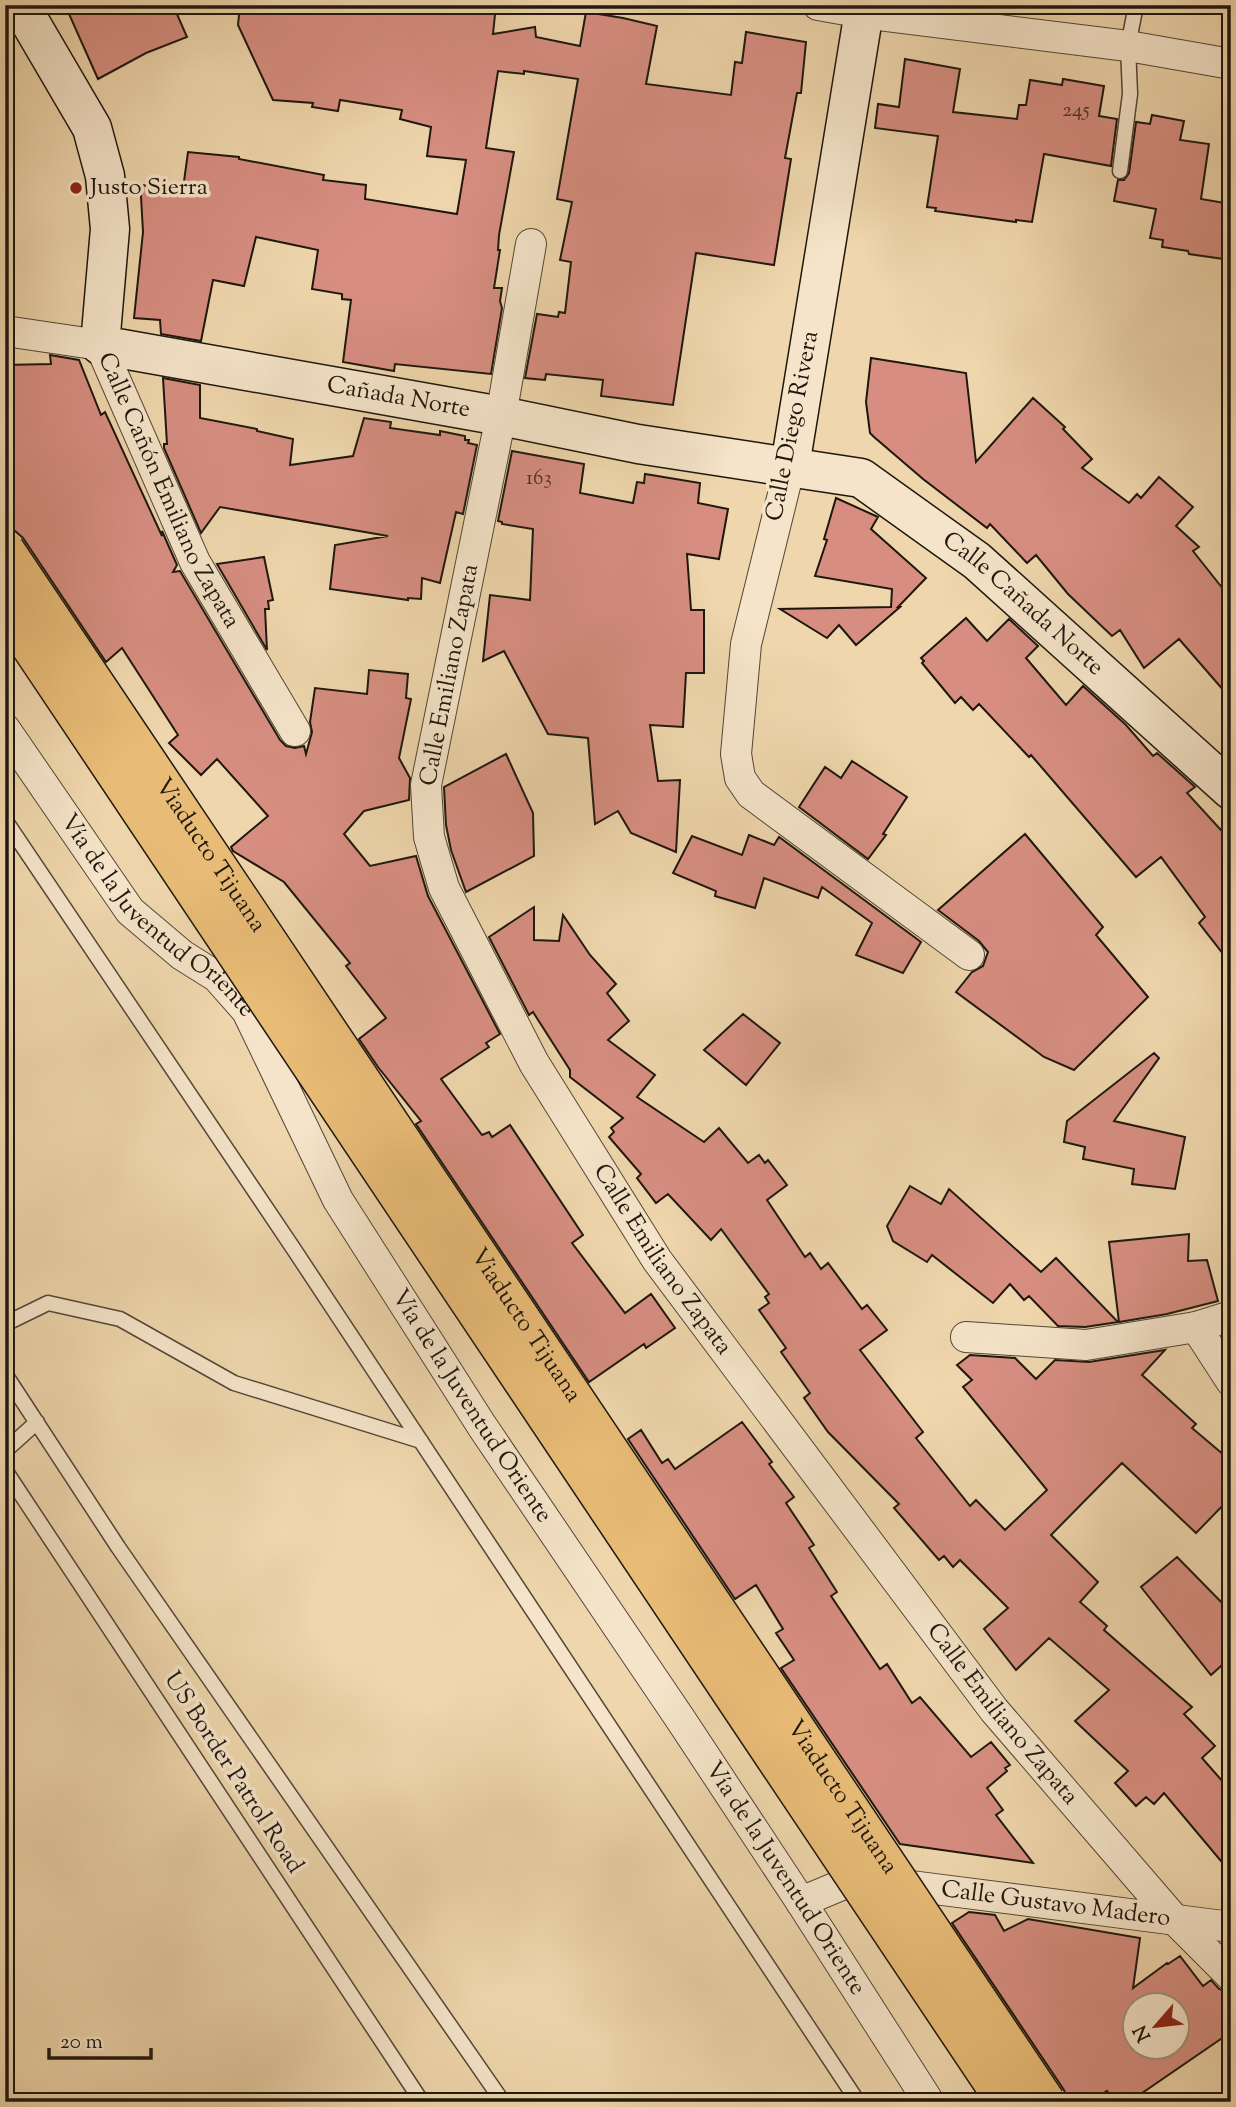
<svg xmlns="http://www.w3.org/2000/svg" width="1236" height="2107" font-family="'Sorts Mill Goudy',serif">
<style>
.building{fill:#d78e81;stroke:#1e170e;stroke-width:2;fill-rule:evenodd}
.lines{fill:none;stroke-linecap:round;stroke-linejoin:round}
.lane-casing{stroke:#524736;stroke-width:17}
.street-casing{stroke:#524736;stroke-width:32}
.secondary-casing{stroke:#1e170e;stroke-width:41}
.lane{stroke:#f5e4c9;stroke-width:14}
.street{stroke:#f5e4c9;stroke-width:30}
.secondary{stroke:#f5e4c9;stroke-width:38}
.highway-bridge-casing{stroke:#1e170e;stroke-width:41;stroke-linecap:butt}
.highway-bridge{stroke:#e8bb76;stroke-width:38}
.poi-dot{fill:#8f2418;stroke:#f5e4c9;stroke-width:2.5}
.labels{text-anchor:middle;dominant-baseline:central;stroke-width:7;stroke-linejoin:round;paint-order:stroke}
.number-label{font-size:21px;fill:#4c352b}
.poi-label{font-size:24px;fill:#1e170e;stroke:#f5e4c9;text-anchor:start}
.street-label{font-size:24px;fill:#1e170e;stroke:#f5e4c9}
</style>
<rect width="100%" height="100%" fill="#efd6ac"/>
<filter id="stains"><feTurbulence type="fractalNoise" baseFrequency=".00286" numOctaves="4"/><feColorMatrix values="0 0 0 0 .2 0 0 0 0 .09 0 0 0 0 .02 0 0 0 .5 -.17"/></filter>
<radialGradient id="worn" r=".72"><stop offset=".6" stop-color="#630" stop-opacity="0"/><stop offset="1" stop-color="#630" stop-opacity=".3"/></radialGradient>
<path class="building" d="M65 5H173L187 37 146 53 98 79Z
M240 5H496L493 34 535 27 536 37 580 46 586 12 623 18 657 26 646 84 731 95 735 62 742 63 746 32 806 42 801 93H797L785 158 791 159 774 265 696 253 673 405 601 396 603 380 546 374 545 380 525 378 537 314 558 317 559 312 565 313 571 262 560 260 572 202 557 199 578 79 524 71V74L498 71 486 148 514 152 499 235 498 250H500L494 288H502L500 301 502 308 491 374 395 364 394 371 343 362 351 300 342 299V294L312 289 318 250 256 237 244 286 213 280 201 341 161 334 160 320 134 318 143 232 141 197 142 185 183 189 188 152 239 157V159L324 175 323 180 366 185 365 199 457 214 466 160 427 156 431 127 400 119 402 110 340 100 338 111 312 107 313 103 273 100 238 25Z
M905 59 960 69 953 112 1017 119 1019 105H1026L1030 80 1062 85 1063 79 1104 86 1099 116 1117 119 1111 166 1044 154 1032 222 1016 220V222L935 211 936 208 927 207 938 136 875 128 878 104 899 107Z
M1152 115 1184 121 1180 140 1209 144 1201 199 1231 204V260L1189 254 1188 251 1162 247 1163 240 1150 238 1156 209 1114 201 1118 180H1124L1129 173 1136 122 1150 124Z
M50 355 79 360 101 415 105 412 162 536V531L177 565 173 572 180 571 280 740 286 746 295 748 304 746 306 754 312 732 310 722 315 688 367 694 369 670 408 674 406 698 411 699 399 758 410 778 409 800 364 811 344 834 370 866 416 856 428 896 500 1034 486 1043 489 1047 441 1079 482 1135 489 1132 492 1137 510 1125 583 1235 572 1243 625 1313 651 1294 675 1328 646 1348 644 1344 589 1382 416 1124 421 1121 378 1067 359 1039 386 1018 346 966 350 963 284 882 233 851 231 847 268 816 217 759 201 775 169 743 178 735 122 648 106 662 23 538 15 531 5 528V365L51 364Z
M871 358 966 373 976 462 1033 398 1065 427 1063 429 1092 459 1082 468 1129 503 1137 494 1141 498 1159 477 1193 507 1176 526 1199 547 1193 551 1231 599V699L1179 639 1144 668 1120 630 1112 636 1068 594 1036 555 1027 563 990 524 987 528 923 479 874 437 870 433 866 402Z
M163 378 200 385V418L257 429V431L293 439 290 465 353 456 364 418 391 422 390 428 440 435V431L465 436V440H469L468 443 477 445 463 514 456 512 440 583 422 578 421 599 408 598V600L330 589 335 545 388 536 220 507 201 533 164 448V444H167Z
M512 451 584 464 580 493 633 503 637 482 644 483 645 474 700 483 698 503 728 509 719 559 687 554 691 610H704V673H686L683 727 650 725 658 781 680 780 676 852 631 833 618 811 595 824 588 738 548 734 504 651 483 661 490 595 530 600 533 529 502 524V522L498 521Z
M836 498 878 517 871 529 926 578 898 607H900L856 645 839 625 827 638 780 609 891 607 892 589 815 576 827 540 824 539Z
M264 557 273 600 268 601 269 609H265L267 650 217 564Z
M966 618 987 641 1009 619 1038 646 1026 658 1066 705 1083 686 1126 725 1153 756 1157 753 1195 787 1187 793 1231 841V964L1199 923 1205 917 1161 857 1136 877 1031 755 1029 757 979 704 973 710 961 697 955 703 922 663 924 661 921 658Z
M506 754 533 813 534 856 466 892 451 850 446 825 444 787Z
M852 761 907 797 883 834 886 835 868 859 799 807 825 767 841 778Z
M1025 834 1103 927 1096 935 1148 997 1074 1070 1044 1057 956 992 972 972 983 966 988 952 979 941 938 910Z
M749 835 774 845 779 837 921 942 903 973 856 955 872 923 822 887 818 898 764 878 755 908 715 896 716 891 673 873 692 836 742 855Z
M534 907V940L559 941 563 915 590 955 616 984 607 993 629 1021 608 1040 655 1075 637 1097 704 1142 719 1128 748 1163 759 1155 765 1163 768 1160 787 1185 767 1200 805 1257 810 1253 821 1269 828 1263 862 1309 867 1305 887 1330 860 1350 923 1432 916 1438 970 1506 976 1500 1005 1530 1047 1490 963 1387 972 1380 957 1365 970 1355 1015 1358 1036 1379 1055 1360 1089 1362 1165 1350 1142 1375 1196 1424 1192 1428 1231 1461V1497L1196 1533 1122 1463 1051 1535 1098 1582 1080 1602 1107 1626 1104 1630 1192 1707 1184 1714 1215 1746 1202 1758 1231 1791V1873L1164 1793 1154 1804 1146 1797 1136 1806 1115 1783 1128 1771 1075 1721 1109 1690 1049 1638 1016 1670 984 1629 1008 1608 960 1560 953 1567 944 1556 939 1560 894 1508 899 1504 828 1432 804 1398 810 1393 781 1352 786 1348 759 1310 769 1303 765 1297 769 1294 721 1229 711 1240 668 1194 656 1203 637 1178 641 1174 609 1137 614 1132 611 1128 623 1118 570 1077V1070L533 1012 529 1015 489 937Z
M743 1014 780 1043 746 1085 704 1050Z
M1154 1053 1159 1058 1114 1121 1185 1137 1175 1189 1132 1184 1134 1169 1083 1159 1085 1147 1064 1142 1067 1121Z
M910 1186 941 1204 949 1189 1041 1272 1056 1258 1118 1322 1085 1327 1058 1326 1029 1296 1024 1300 1010 1284 993 1303 932 1255 927 1262 893 1241 887 1226Z
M1189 1234 1188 1261 1207 1260 1218 1301 1167 1314 1119 1322 1109 1242Z
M742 1422 772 1462 769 1464 794 1497 786 1503 814 1545 809 1548 837 1592 831 1596 880 1669 887 1664 912 1703 920 1697 971 1757 991 1742 1010 1765 1005 1768 1007 1771 987 1788 1003 1810 996 1815 1033 1863 900 1844 781 1668 794 1660 776 1633 783 1629 756 1585 735 1599 628 1439 641 1430 662 1463 668 1459 675 1469Z
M1177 1557 1231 1612V1657L1211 1675 1141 1587Z
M969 1912 995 1915 1004 1931 1028 1919 1140 1938 1133 1988 1167 1963 1168 1964 1180 1956 1203 1986 1211 1980 1219 1989 1231 1993V2032L1129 2102H1114L1107 2091 1090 2102H1068L1064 2090 952 1923ZM1135 2006H1177V2048H1135Z"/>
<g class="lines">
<defs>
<path id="lane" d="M1120 171 1130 94 1128 46 1136 5
M5 820 293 1248 858 2102
M5 1324 48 1303 120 1319 234 1383 421 1441
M5 1374 118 1547 503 2102
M5 1451 37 1422
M5 1470 422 2102"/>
<g id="street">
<path d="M818 5 863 13 1128 46 1231 64"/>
<path id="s1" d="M531 244 501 416 426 785 429 837 444 888 534 1063 657 1260 994 1710 1174 1919 1231 1976"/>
<path id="s2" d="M5 331 100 345 195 562 295 731"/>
<path d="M790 466 746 644 736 754 740 778 751 794 969 955"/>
<path id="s3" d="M5 729 130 911 182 955 217 977 247 1011 338 1200 482 1426 681 1720 801 1902 929 2102"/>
<path d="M1196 1327 1231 1381"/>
<path d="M966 1337 1086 1345 1196 1327 1231 1316"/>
<path id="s4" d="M801 1902 856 1879 1231 1927"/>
</g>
<g id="secondary">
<path id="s5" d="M20 5 92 128 105 176 110 229 100 345 501 416 638 444 861 478 977 561 1231 790"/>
<path d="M790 466 865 5"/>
</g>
</defs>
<use href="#lane" class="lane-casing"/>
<use href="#street" class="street-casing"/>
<use href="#secondary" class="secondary-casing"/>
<use href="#lane" class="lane"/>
<use href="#street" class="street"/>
<use href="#secondary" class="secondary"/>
<defs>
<g id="highway-bridge">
<path id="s6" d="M5 550 1046 2102"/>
<path d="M5 608 1006 2102"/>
</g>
</defs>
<use href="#highway-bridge" class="highway-bridge-casing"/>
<use href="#highway-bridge" class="highway-bridge"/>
</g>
<circle class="poi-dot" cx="76" cy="188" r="7"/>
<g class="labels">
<g class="number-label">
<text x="1076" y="111">245</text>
<text x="539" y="479">163</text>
</g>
<g class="poi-label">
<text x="90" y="188">Justo Sierra</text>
</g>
<g class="street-label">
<text stroke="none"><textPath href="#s5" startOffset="665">Cañada Norte</textPath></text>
<text transform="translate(793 426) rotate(-79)">Calle Diego Rivera</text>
<text stroke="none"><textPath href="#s2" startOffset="257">Calle Cañón Emiliano Zapata</textPath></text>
<text stroke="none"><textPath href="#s5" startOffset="1340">Calle Cañada Norte</textPath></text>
<text transform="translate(450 675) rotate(-79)">Calle Emiliano Zapata</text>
<text stroke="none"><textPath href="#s6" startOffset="368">Viaducto Tijuana</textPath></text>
<text stroke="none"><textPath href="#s3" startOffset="243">Vía de la Juventud Oriente</textPath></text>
<text stroke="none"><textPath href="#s1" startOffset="1088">Calle Emiliano Zapata</textPath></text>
<text stroke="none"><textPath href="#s6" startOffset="934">Viaducto Tijuana</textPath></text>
<text stroke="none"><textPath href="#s3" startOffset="831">Vía de la Juventud Oriente</textPath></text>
<text stroke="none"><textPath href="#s1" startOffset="1656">Calle Emiliano Zapata</textPath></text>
<text transform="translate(233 1773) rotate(57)">US Border Patrol Road</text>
<text stroke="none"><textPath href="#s6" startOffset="1502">Viaducto Tijuana</textPath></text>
<text stroke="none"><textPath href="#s3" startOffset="1398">Vía de la Juventud Oriente</textPath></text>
<text stroke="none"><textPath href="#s4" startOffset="261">Calle Gustavo Madero</textPath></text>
</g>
</g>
<rect width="1236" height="2107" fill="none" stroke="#efd6ac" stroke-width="28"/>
<rect x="7" y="7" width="1222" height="2093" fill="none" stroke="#1e170e" stroke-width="3.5"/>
<rect x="14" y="14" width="1208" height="2079" fill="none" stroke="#1e170e" stroke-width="2"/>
<g transform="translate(1156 2026) rotate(242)"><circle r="33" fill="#f5e4c9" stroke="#9f927e" stroke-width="2"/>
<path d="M0-5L12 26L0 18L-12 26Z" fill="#8f2418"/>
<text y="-10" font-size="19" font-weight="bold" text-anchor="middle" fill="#1e170e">N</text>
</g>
<path d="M49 2048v10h102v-10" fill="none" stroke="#1e170e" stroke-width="3.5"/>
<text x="60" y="2048" font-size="21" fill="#1e170e" stroke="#f5e4c9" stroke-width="5" paint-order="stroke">20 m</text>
<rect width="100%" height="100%" filter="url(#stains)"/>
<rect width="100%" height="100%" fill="url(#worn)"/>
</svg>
